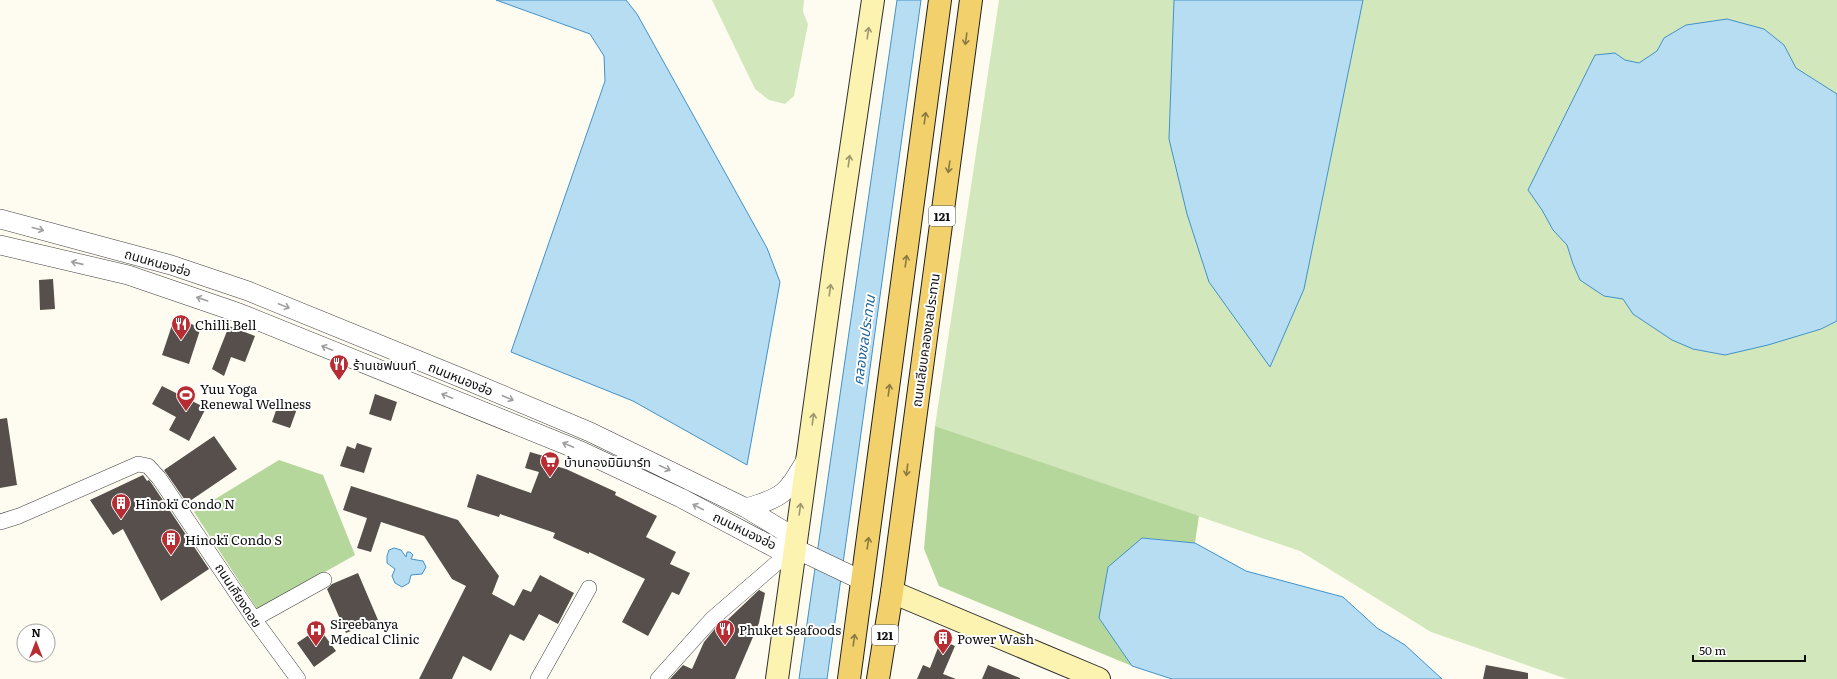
<svg xmlns="http://www.w3.org/2000/svg" width="1837" height="679" font-family="Literata,'Noto Sans Thai',serif">
<style>
.green{fill:#d2e7bb}
.forest{fill:#b6d79b}
.water{fill:#b7ddf3;stroke:#4292c7}
.building{fill:#564f4b}
.lines{fill:none;stroke-linecap:round;stroke-linejoin:round}
.minor-casing{stroke:#414141;stroke-width:16}
.tertiary-casing{stroke:#414141;stroke-width:20}
.secondary-casing{stroke:#303030;stroke-width:24}
.primary-casing{stroke:#1f1f1f;stroke-width:24}
.minor{stroke:#fff;stroke-width:15}
.tertiary{stroke:#fff;stroke-width:19}
.secondary{stroke:#fbf3af;stroke-width:22}
.primary{stroke:#f2d16d;stroke-width:22}
.oneway{stroke:#9c976f}
.oneway2{stroke:#8b7942}
.oneway3{stroke:#9f9f9f}
.labels{text-anchor:middle;dominant-baseline:central;stroke-width:4;stroke-linejoin:round;paint-order:stroke}
.shield{fill:#fff;stroke:#565656;stroke-width:1}
.shield-label{font-size:12px;font-weight:bold;fill:#0e0e0e}
.street-label{font-size:13px;fill:#0e0e0e;stroke:#fff}
.poi-label{font-size:13px;fill:#0e0e0e;stroke:#fff;text-anchor:start}
.water-label{font-size:14px;font-style:italic;fill:#1d649a;stroke:#fff}
</style>
<rect width="100%" height="100%" fill="#fefcf0"/>
<path class="green" d="M712 0H804L803 12 808 24 794 96 785 104 769 100 755 89Z
M999 0H1837V679H1567L1431 632 1300 551 935 426Z"/>
<path class="forest" d="M935 426 1199 516 1195 543 1142 538 1099 618 1132 666 939 586 924 549Z
M279 460 323 475 355 555 258 610 194 512Z"/>
<path class="water" d="M496 0H626L637 14 767 248 780 282 747 465 633 401 511 352 605 81 604 56 590 34Z
M897 0H921L827 679H799Z
M1174 0H1363L1304 289 1270 367 1209 282 1187 214 1169 139Z
M1727 19 1764 29 1784 45 1796 68 1837 94V321L1821 329 1768 345 1725 355 1693 349 1672 340 1633 314 1623 299 1604 296 1580 280 1573 264 1567 245 1553 230 1542 210 1528 190 1595 55 1615 53 1625 60 1639 63 1657 51 1664 38 1686 25Z
M1142 538 1195 543 1246 571 1343 597 1377 628 1405 645 1442 679H1172L1132 666 1099 618 1108 567Z
M394 548 401 550 406 557 407 552H410L413 555 411 559 423 561 426 567 422 574 411 575 409 583 402 587 395 583 392 576 395 569 387 563V556L389 550Z"/>
<path class="building" d="M53 279 55 309 40 310 39 280Z
M174 319 201 327 189 364 162 355Z
M229 326 255 336 245 362 231 357 224 376 212 369Z
M162 386 206 408 189 441 169 430 176 417 152 404Z
M375 394 397 402 391 421 369 414Z
M280 399 298 406 290 428 272 422Z
M7 418 17 485 0 488V419Z
M214 436 237 469 187 503 164 470Z
M357 443 372 448 364 473 340 466 347 446 355 449Z
M530 452 547 457 545 463 566 469 616 492 615 495 657 516 646 537 676 552 670 564 690 573 679 595 672 592 648 636 622 622 645 579 589 552V554L553 538 555 533 500 514 499 517 467 507 477 474 531 493 539 472 525 468Z
M143 475 147 481 149 480 152 484 209 569 161 601 123 529 113 535 90 500Z
M351 486 458 520 499 576 492 594 514 606 523 589 531 592 540 575 574 593 558 624 539 614 524 641 510 634 491 671 463 656 452 679H419L466 586 452 579 424 536 381 522 371 552 357 548 367 518 343 510Z
M358 573 378 620 346 633 327 589 332 584Z
M759 590 765 593 759 623 735 679H670L683 665 692 669 704 642 718 625 721 626Z
M319 628 336 651 314 667 297 643Z
M941 640 955 646 943 674 956 679H917L923 665 930 668Z
M988 665 1020 678V679H982Z
M1486 665 1528 673V679H1483Z"/>
<g class="lines">
<defs>
<path id="minor" d="M0 522 19 516 138 464 148 466 159 478 254 619 298 679
M254 619 324 580
M538 679 589 588
M658 679 712 619 794 548"/>
<path id="tertiary" d="M0 219 171 265 248 291 464 379 590 432 746 508 784 531 794 548
M0 245 128 275 239 313 581 451 681 498 775 548H794L863 581
M746 508C784 497 786 494 806 460"/>
<path id="secondary" d="M892 592 1099 679
M777 679 836 251 873 0"/>
<path id="primary" d="M849 679 940 0
M878 679 892 592 971 0"/>
</defs>
<use href="#minor" class="minor-casing"/>
<use href="#tertiary" class="tertiary-casing"/>
<use href="#secondary" class="secondary-casing"/>
<use href="#primary" class="primary-casing"/>
<use href="#minor" class="minor"/>
<use href="#tertiary" class="tertiary"/>
<use href="#secondary" class="secondary"/>
<use href="#primary" class="primary"/>
</g>
<defs><path id="oneway-shaft" d="M-6 0H5M1.5-3L5.5 0L1.5 3" fill="none" stroke-width="1.6" stroke-linecap="round" stroke-linejoin="round"/></defs>
<g class="oneway">
<use href="#oneway-shaft" transform="translate(868 33) rotate(-82)"/>
<use href="#oneway-shaft" transform="translate(849 161) rotate(-82)"/>
<use href="#oneway-shaft" transform="translate(830 290) rotate(-82)"/>
<use href="#oneway-shaft" transform="translate(813 419) rotate(-82)"/>
<use href="#oneway-shaft" transform="translate(800 509) rotate(-82)"/>
</g>
<g class="oneway2">
<use href="#oneway-shaft" transform="translate(966 39) rotate(98)"/>
<use href="#oneway-shaft" transform="translate(925 118) rotate(-82)"/>
<use href="#oneway-shaft" transform="translate(949 167) rotate(98)"/>
<use href="#oneway-shaft" transform="translate(906 261) rotate(-82)"/>
<use href="#oneway-shaft" transform="translate(889 390) rotate(-82)"/>
<use href="#oneway-shaft" transform="translate(907 470) rotate(97)"/>
<use href="#oneway-shaft" transform="translate(868 543) rotate(-82)"/>
<use href="#oneway-shaft" transform="translate(854 640) rotate(-82)"/>
</g>
<g class="oneway3">
<use href="#oneway-shaft" transform="translate(38 229) rotate(15)"/>
<use href="#oneway-shaft" transform="translate(77 263) rotate(-167)"/>
<use href="#oneway-shaft" transform="translate(202 299) rotate(-161)"/>
<use href="#oneway-shaft" transform="translate(284 306) rotate(22)"/>
<use href="#oneway-shaft" transform="translate(327 348) rotate(-158)"/>
<use href="#oneway-shaft" transform="translate(447 396) rotate(-158)"/>
<use href="#oneway-shaft" transform="translate(508 398) rotate(23)"/>
<use href="#oneway-shaft" transform="translate(568 445) rotate(-157)"/>
<use href="#oneway-shaft" transform="translate(665 468) rotate(25)"/>
<use href="#oneway-shaft" transform="translate(698 507) rotate(-153)"/>
</g>
<defs>
<symbol id="restaurant-pin" viewBox="-11 -11 22 30"><path d="M0 17L-7.5 6A9.5 9.5 0 1 1 7.5 6Z" fill="#b82d33" stroke="#fff"/><path d="M-5-6h1v4h1v-4h1v4h1v-4h1v5L-1.5 .5V6h-2V.5L-5-1ZM5-6V6H3V1.5H1.5Q1.5-4 5-6Z" fill="#fff"/></symbol>
<symbol id="stadium-pin" viewBox="-11 -11 22 30"><path d="M0 17L-7.5 6A9.5 9.5 0 1 1 7.5 6Z" fill="#b82d33" stroke="#fff"/><path d="M0-5a6.5 5 0 1 0 0 10a6.5 5 0 1 0 0-10ZM-3.5-1.8h7v3.6h-7Z" fill="#fff"/></symbol>
<symbol id="supermarket-pin" viewBox="-11 -11 22 30"><path d="M0 17L-7.5 6A9.5 9.5 0 1 1 7.5 6Z" fill="#b82d33" stroke="#fff"/><path d="M-6-5.5h2.5l.6 2H6L4.5 2H-2.5L-4.4-4H-6ZM-1.5 3.2a1.3 1.3 0 1 0 .1 0ZM3 3.2a1.3 1.3 0 1 0 .1 0Z" fill="#fff"/></symbol>
<symbol id="building-pin" viewBox="-11 -11 22 30"><path d="M0 17L-7.5 6A9.5 9.5 0 1 1 7.5 6Z" fill="#b82d33" stroke="#fff"/><path d="M-4-6H4V6H1V3H-1V6H-4ZM-2.5-4.3h1.7v1.8h-1.7ZM.8-4.3h1.7v1.8H.8ZM-2.5-1h1.7V.8h-1.7ZM.8-1h1.7V.8H.8Z" fill="#fff"/></symbol>
<symbol id="hospital-pin" viewBox="-11 -11 22 30"><path d="M0 17L-7.5 6A9.5 9.5 0 1 1 7.5 6Z" fill="#b82d33" stroke="#fff"/><path d="M-5-5h3v3.5h4V-5h3V5h-3V1.5h-4V5h-3Z" fill="#fff"/></symbol>
</defs>
<g fill-rule="evenodd">
<use href="#restaurant-pin" x="170" y="313" width="22" height="30"/>
<use href="#restaurant-pin" x="328" y="353" width="22" height="30"/>
<use href="#stadium-pin" x="175" y="384" width="22" height="30"/>
<use href="#supermarket-pin" x="539" y="450" width="22" height="30"/>
<use href="#building-pin" x="110" y="492" width="22" height="30"/>
<use href="#building-pin" x="160" y="528" width="22" height="30"/>
<use href="#restaurant-pin" x="714" y="618" width="22" height="30"/>
<use href="#hospital-pin" x="305" y="619" width="22" height="30"/>
<use href="#building-pin" x="932" y="627" width="22" height="30"/>
</g>
<g class="labels">
<g class="shield">
<rect x="929" y="206" width="26" height="20" rx="3"/>
<rect x="872" y="625" width="26" height="20" rx="3"/>
</g>
<g class="shield-label">
<text x="942" y="216">121</text>
<text x="885" y="635">121</text>
</g>
<g class="street-label">
<text transform="translate(158 262) rotate(16)">ถนนหนองฮ่อ</text>
<text transform="translate(925 340) rotate(-82)">ถนนเลียบคลองชลประทาน</text>
<text transform="translate(461 378) rotate(22)">ถนนหนองฮ่อ</text>
<text transform="translate(745 530) rotate(26)">ถนนหนองฮ่อ</text>
<text transform="translate(239 595) rotate(57)">ถนนเคียงดอย</text>
</g>
<g class="poi-label">
<text x="195" y="324">Chilli Bell</text>
<text x="353" y="364">ร้านเชฟนนท์</text>
<text x="200" y="388">Yuu Yoga<tspan x="200" dy="15">Renewal Wellness</tspan></text>
<text x="564" y="461">บ้านทองมินิมาร์ท</text>
<text x="135" y="503">Hinokï Condo N</text>
<text x="185" y="539">Hinokï Condo S</text>
<text x="330" y="623">Sireebanya<tspan x="330" dy="15">Medical Clinic</tspan></text>
<text x="739" y="629">Phuket Seafoods</text>
<text x="957" y="638">Power Wash</text>
</g>
<g class="water-label">
<text transform="translate(863 340) rotate(-82)">คลองชลประทาน</text>
</g>
</g>
<g transform="translate(36 643)"><circle r="19" fill="#ffffff" stroke="#9f9f9f"/>
<path d="M0-3L7 15L0 10L-7 15Z" fill="#b82d33"/>
<text y="-6" font-size="11" font-weight="bold" text-anchor="middle" fill="#0e0e0e">N</text>
</g>
<path d="M1693 655v6h112v-6" fill="none" stroke="#0e0e0e" stroke-width="2"/>
<text x="1699" y="655" font-size="12" fill="#0e0e0e" stroke="#ffffff" stroke-width="3" paint-order="stroke">50 m</text>
</svg>
